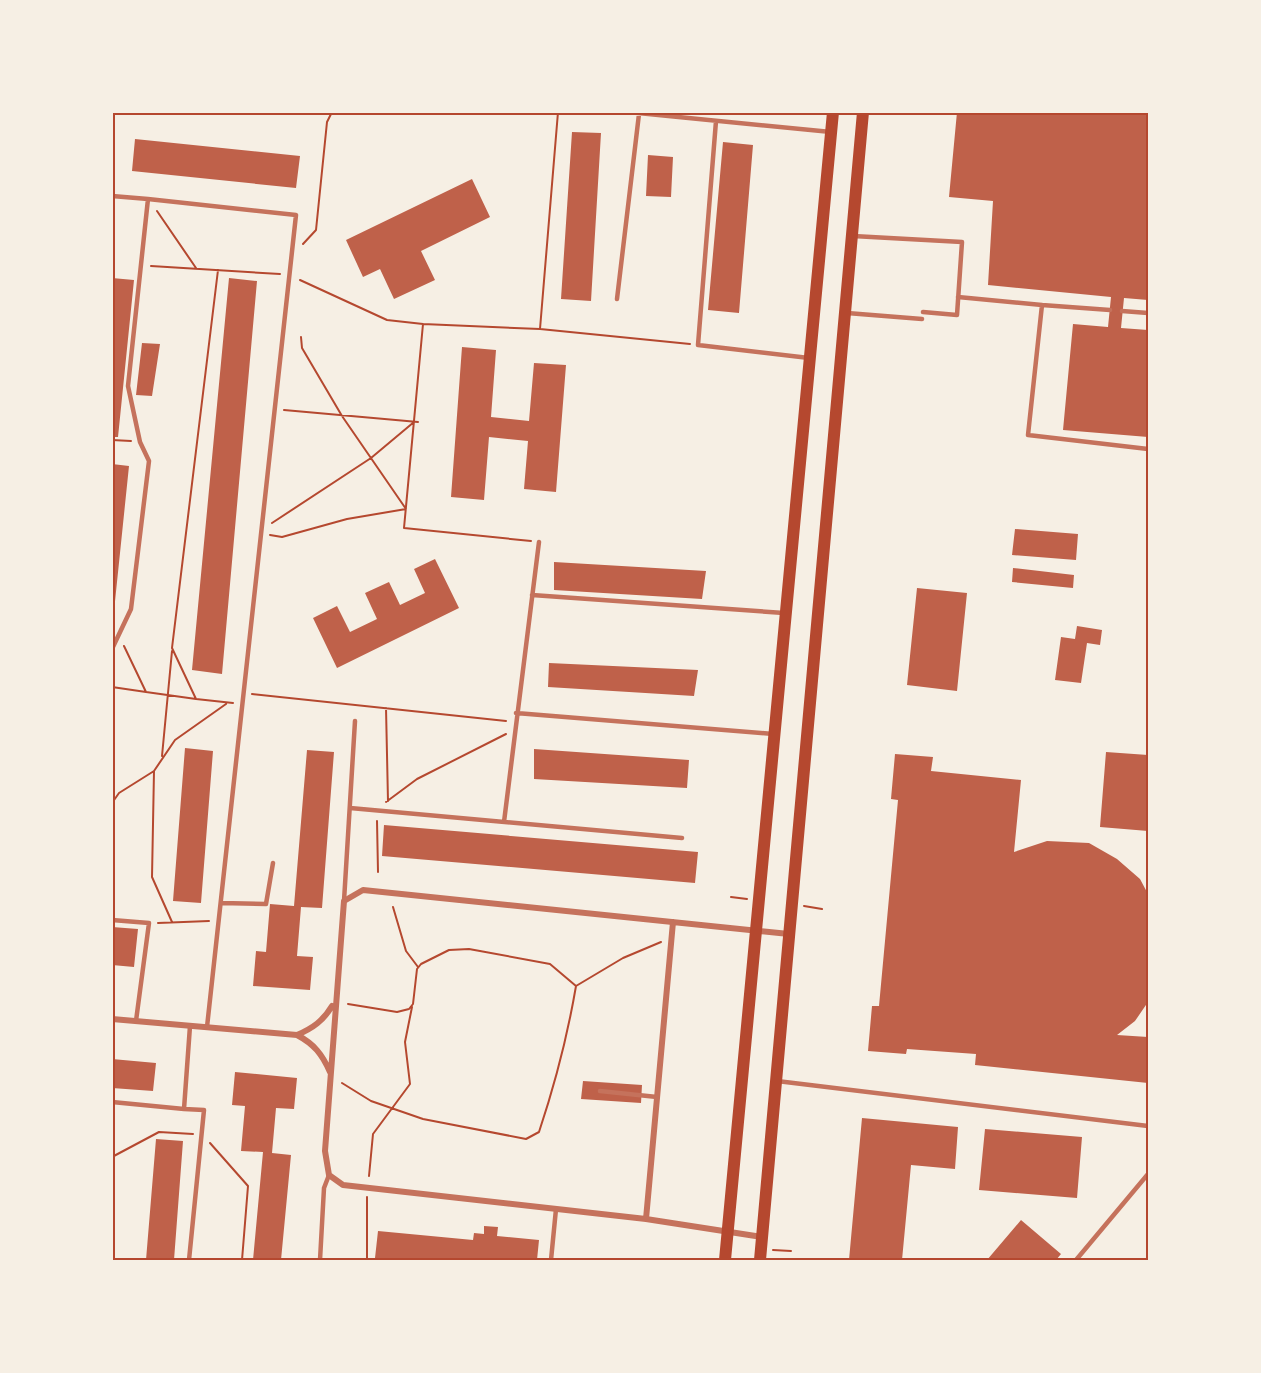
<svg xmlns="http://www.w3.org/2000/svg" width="1261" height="1373" font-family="'Work Sans',sans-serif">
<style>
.building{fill:#bf614a}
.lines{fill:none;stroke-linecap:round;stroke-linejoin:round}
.path{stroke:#b5482f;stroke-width:2}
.service{stroke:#c5725c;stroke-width:4.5}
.minor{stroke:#c5725c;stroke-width:6}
.secondary{stroke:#b5482f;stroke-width:12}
.neatline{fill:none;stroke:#b5482f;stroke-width:2}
</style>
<rect width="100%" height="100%" fill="#f6efe4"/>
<path class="building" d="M957 112H1148V300L1124 298 1121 328 1148 330V437L1063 430 1073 324 1108 327 1111 297 988 285 993 201 949 197Z
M572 132 601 133 591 301 561 299Z
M135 139 300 156 296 188 132 171Z
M723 142 753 145 739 313 708 310Z
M648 155 673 157 671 197 646 196Z
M472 179 490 217 421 251 435 280 394 299 380 269 363 277 346 240Z
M112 278 134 280 118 437H112Z
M229 278 257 281 222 674 192 670Z
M142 343 160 344 152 396 136 395Z
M462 347 496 350 491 417 529 421 534 363 566 365 556 492 524 489 528 441 489 437 484 500 451 497Z
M112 464 129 466 114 611H112Z
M1015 529 1078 534 1076 560 1012 555Z
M435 559 459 608 337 668 313 618 337 606 350 632 377 619 365 593 389 582 400 605 425 593 414 569Z
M554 562 706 571 702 599 554 590Z
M1013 568 1074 575 1073 588 1012 582Z
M917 588 967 593 957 691 907 685Z
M1077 626 1102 630 1100 645 1087 643 1081 683 1055 680 1061 637 1075 639Z
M549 663 698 670 694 696 548 687Z
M185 748 213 751 201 903 173 901Z
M534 749 689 760 687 788 534 779Z
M307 750 334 752 322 908 301 907 297 956 313 957 310 990 253 986 256 951 266 952 270 904 294 906Z
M1106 752 1148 755V831L1100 827Z
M895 754 933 757 931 771 1021 780 1014 852 1047 841 1089 843 1117 859 1140 879 1148 894V1002L1135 1021 1117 1035 1148 1037V1083L975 1065 976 1054 907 1049 906 1054 868 1051 872 1006H879L898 800 891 799Z
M384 825 698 852 695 883 382 856Z
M112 927 138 929 134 967 112 965Z
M112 1059 156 1063 153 1091 112 1088Z
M235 1072 297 1078 294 1109 276 1108 272 1153 291 1155 281 1260H253L263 1152 241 1151 245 1106 232 1105Z
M583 1081 642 1085 641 1103 581 1099Z
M862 1118 958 1127 955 1169 911 1165 902 1260H849Z
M985 1129 1082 1137 1077 1198 979 1190Z
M156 1139 183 1141 174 1260H146Z
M1021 1220 1061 1254 1056 1260H987Z
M484 1226 498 1227 497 1236 539 1240 537 1260 375 1258 378 1231 473 1240 474 1233 484 1234Z"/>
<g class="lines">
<path class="path" d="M157 211 196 268
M303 244 316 230 327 122 332 112
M151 266 280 274
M218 270 172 648 196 699 233 703
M300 280 387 320 423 324
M540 329 558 112
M284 410 418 422
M112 440 131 441
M272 523 371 458 414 422
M270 535 282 537 347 519 406 509 342 416 302 348 301 337
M531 541 404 528 423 324 540 329 690 344
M124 646 146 692 196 699
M112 687 146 692
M252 694 506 721
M386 708 388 801
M162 756 172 651
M154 771 152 877 172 922
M386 802 417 779 506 734
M112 803 119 793 154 771 175 740 226 704
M377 821 378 872
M731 897 747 899
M804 906 822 909
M393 907 406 951 418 967
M158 923 209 921
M348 1004 397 1012 409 1009 413 1004 417 969 421 964 449 950 469 949 550 964 576 986
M342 1083 371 1101 423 1119 526 1139 539 1132C556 1081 567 1039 576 986L623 958 661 942
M210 1143 248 1186 242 1260
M112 1157 159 1132 193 1134
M369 1176 373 1134 410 1084 405 1042 412 1007
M367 1197V1260
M773 1250 791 1251"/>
<path class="service" d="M628 112 831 132
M716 121 698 345 809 358
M112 196 148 199 128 386 140 442 149 461 131 609 112 649
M148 199 296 215 207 1027
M853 236 962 242 957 315 923 312
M958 297 1042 305
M617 299 639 114
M1110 310 1042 305 1028 435 1148 449
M1122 311 1148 313
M847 313 922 319
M532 595 784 613
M516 713 773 734
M350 808 682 838
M504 822 539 542
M344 901 355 721
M221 903 266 904 273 863
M112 920 149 923 136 1021
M777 1081 1148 1126
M600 1091 657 1097
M112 1102 184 1109 190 1026
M184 1109 204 1110 189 1260
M320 1260 324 1188 329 1175
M551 1260 556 1209
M1076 1260 1148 1174"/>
<path class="minor" d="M112 1019 297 1035C314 1044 322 1054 330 1072
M297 1035C313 1028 323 1021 332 1006
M646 1219 673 922
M762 1237 646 1219 343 1185 329 1175 325 1151 344 901 363 890 789 934"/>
<path class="secondary" d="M725 1260 833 112
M760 1260 863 112"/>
</g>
<rect width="1261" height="1373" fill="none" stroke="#f6efe4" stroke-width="228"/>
<rect x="114" y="114" width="1033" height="1145" class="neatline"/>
</svg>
